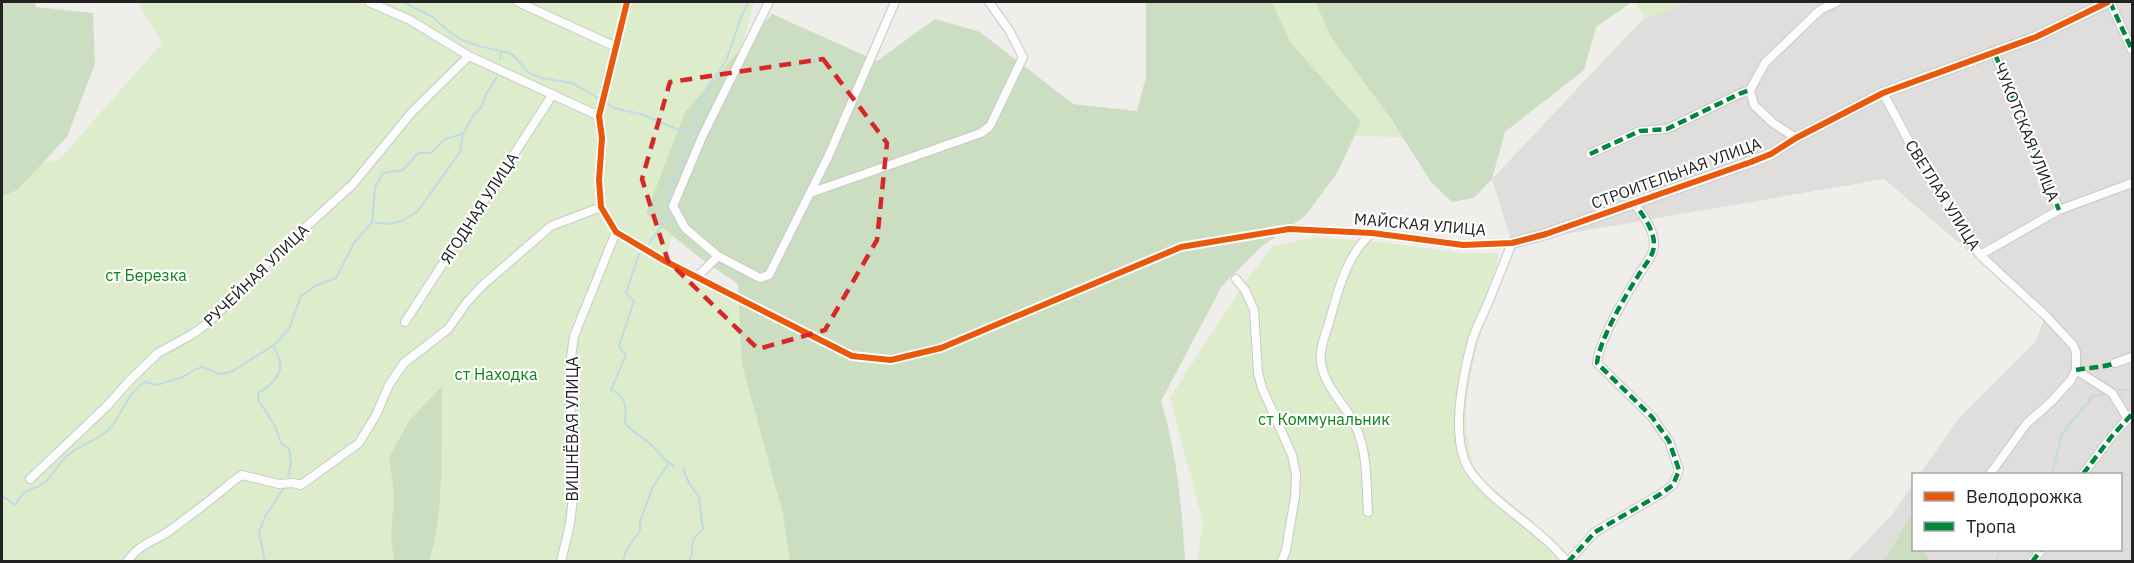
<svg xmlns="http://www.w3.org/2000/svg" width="2134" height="563" font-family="'IBM Plex Sans',sans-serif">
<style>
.residential{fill:#dfdedc}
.grass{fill:#ddeccb}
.forest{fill:#cbdec1}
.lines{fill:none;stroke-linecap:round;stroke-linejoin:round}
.stream{stroke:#bfdbe3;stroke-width:2}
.minor-casing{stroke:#c9c8c7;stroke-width:10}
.tertiary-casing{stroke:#c9c8c7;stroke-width:12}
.minor{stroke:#fdfcfc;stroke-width:8}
.tertiary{stroke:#fdfcfc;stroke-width:10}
.quiet{stroke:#00873e;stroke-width:4.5;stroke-dasharray:9 4.5;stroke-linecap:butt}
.cycleway-casing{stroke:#fff;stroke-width:10}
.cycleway{stroke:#e8590c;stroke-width:6}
.marked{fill:none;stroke:#d62828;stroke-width:4.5;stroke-dasharray:12 8;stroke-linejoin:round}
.labels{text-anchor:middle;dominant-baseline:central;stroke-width:4.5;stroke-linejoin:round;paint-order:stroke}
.street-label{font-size:16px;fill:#222;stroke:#fff}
.park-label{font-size:16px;fill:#0c8416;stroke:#fff}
</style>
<rect width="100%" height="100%" fill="#f0eeeb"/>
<path class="residential" d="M1677 2H2132V561H1847L1892 515 1913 484 1914 550H2120V474H1920L1959 418 2036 341 2045 316 1884 179 1512 243 1492 179 1644 18Z"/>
<path class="grass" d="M137 2H754L731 85 681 203 666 257 850 352 820 561H2V173L60 159 162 43Z
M1272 2H1315L1332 39 1403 137 1354 136 1360 122 1291 43Z
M1635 2H1686L1659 14 1644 18Z
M1315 237 1388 243 1461 253H1499L1488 314 1478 342 1470 377 1466 409V431L1472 462 1483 480 1525 515 1569 557 1571 561H1197L1203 524 1170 397 1241 289 1271 247Z"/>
<path class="forest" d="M2 2H36L35 7 93 13 95 64 67 137 17 190 2 196Z
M1146 2H1272L1291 43 1361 122 1337 173 1305 216 1261 247 1222 286 1161 401C1177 454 1182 507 1185 561H790L783 514 742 364 738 284 700 258 646 214 685 112 772 14 877 61 935 19 980 32 1073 104 1137 111 1146 77Z
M1315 2H1632L1596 27 1584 70 1505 132 1492 179 1474 198 1452 202 1431 182 1393 122 1332 39Z
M442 386C441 437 445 514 429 561H394L391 538 394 494 389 457 409 421Z
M1910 516 1913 524 1914 550H1924L1929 561H1881L1888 555Z"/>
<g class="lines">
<path class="stream" d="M403 2 433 17 447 30 464 41 479 46 501 51
M500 59 501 51 512 54 529 73 542 78 572 83 600 99
M605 102 614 108 641 114 691 135
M372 222 388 224 402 221 417 212 460 152 463 134
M649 243 669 216 670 191 683 157V146L692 135 708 86 726 61 740 20 748 2
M639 254 626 293 634 301 619 346 626 355 611 390C626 395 627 409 625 423 632 431 640 436 648 442 657 449 663 461 674 466
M2119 390H2132
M683 469 689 483 699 497 703 529C685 545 697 545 689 562
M2052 474 2062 434 2093 396 2103 395
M288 476 291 463 289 448 281 443 275 426 259 401 258 393C270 386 285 374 279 358 277 352 274 351 274 345L289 329 301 296 317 285 336 278 354 243 372 222 375 187 383 173 403 170 418 153H431L445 139 463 134 473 116 482 106 486 94 497 77
M2 500 4 497 15 505C27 485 30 493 44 483 54 475 58 463 68 455 80 446 93 441 105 433 120 422 125 394 145 382L157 385 183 377 196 369 203 367 219 374 231 372 274 345
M265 562 259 532 266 515 284 488
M623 562 626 551 640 531V522L653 486 669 463
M1996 562 2000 550"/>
<defs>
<path id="minor" d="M369 2 410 20 469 56 599 116
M518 2 616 47
M627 2 599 116 602 138 599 180 601 207 616 232 663 260 852 356 891 360 941 348 1181 247 1289 229 1372 233 1463 245 1512 243C1504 263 1496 283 1488 303 1482 317 1474 331 1471 345 1462 380 1448 445 1473 475 1499 508 1540 528 1567 562
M2110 2 2132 50
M1995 54 2059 210
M1883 93 1926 173 1980 255 2045 315 2073 345 2076 352V370L2071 380 2051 402 2027 423 1990 474
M1796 138 1773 123 1754 105 1750 90 1765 63 1820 10 1837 2
M1590 154 1640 131 1667 129 1739 94 1750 90
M810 193 981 133 990 126 1023 57 1009 30 989 2
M1980 255 2059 210 2132 183
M718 256 685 228 673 206 702 137 769 2
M697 277 718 256 760 278 769 275 828 157 895 2
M1236 279 1245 290 1254 310 1258 373 1262 388 1292 455 1296 474 1295 497 1290 526 1286 551 1281 562
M405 322 553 94
M2115 363 2132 357
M2076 370 2112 393 2128 419
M2083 474 2112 436 2132 414
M30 479 107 406 130 380 158 353 191 335 208 323 271 259 353 184 412 112 469 56
M1368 512C1366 482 1368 450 1354 423 1343 402 1325 387 1321 363 1319 350 1325 335 1329 323 1338 291 1346 255 1372 233
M127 562C138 544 156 541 172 529 188 517 204 505 220 492 228 486 233 480 242 475L279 484 293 483 301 485 359 443 376 415 389 385 404 363 448 329 467 302 484 284 551 226 601 207
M561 562 570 524 574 489 569 372 574 336 616 232
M1568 562 1595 532 1659 495 1673 485 1679 470 1669 441 1652 417 1597 363C1599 341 1625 296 1638 276 1644 265 1654 257 1654 244 1654 229 1642 214 1634 203
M2032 562 2041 550"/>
<path id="tertiary" d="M1512 243 1546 234 1751 162 1771 154 1796 138 1883 93 2036 37 2108 2"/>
</defs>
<use href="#minor" class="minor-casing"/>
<use href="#tertiary" class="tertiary-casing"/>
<use href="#minor" class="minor"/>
<use href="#tertiary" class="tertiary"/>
<path class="quiet" d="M2110 2 2132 50
M1995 54 2059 210
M1590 154 1640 131 1667 129 1739 94 1750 90
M2076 370C2090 367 2102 368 2115 363
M2083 474 2112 436 2132 414
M1568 562 1595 532 1659 495 1673 485 1679 470 1669 441 1652 417 1597 363C1599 341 1625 296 1638 276 1644 265 1654 257 1654 244 1654 229 1642 214 1634 203
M2032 562 2041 550"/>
<defs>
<path id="cycleway" d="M627 2 599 116 602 138 599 180 601 207 616 232 663 260 852 356 891 360 941 348 1181 247 1289 229 1372 233 1463 245 1512 243 1546 234 1751 162 1771 154 1796 138 1883 93 2036 37 2108 2"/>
</defs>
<use href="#cycleway" class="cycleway-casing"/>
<use href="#cycleway" class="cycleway"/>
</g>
<path class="marked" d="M823 59 887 143 877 240 825 330 758 349 668 261 642 179 670 82Z"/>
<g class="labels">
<g class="street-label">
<text transform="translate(2027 132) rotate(68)">ЧУКОТСКАЯ УЛИЦА</text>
<text transform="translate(1676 173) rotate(-20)">СТРОИТЕЛЬНАЯ УЛИЦА</text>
<text transform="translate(1943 195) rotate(58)">СВЕТЛАЯ УЛИЦА</text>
<text transform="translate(479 208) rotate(-57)">ЯГОДНАЯ УЛИЦА</text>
<text transform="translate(1420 224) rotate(5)">МАЙСКАЯ УЛИЦА</text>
<text transform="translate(256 275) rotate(-44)">РУЧЕЙНАЯ УЛИЦА</text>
<text transform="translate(572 429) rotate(-90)">ВИШНЁВАЯ УЛИЦА</text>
</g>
<g class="park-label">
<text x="146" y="275">ст Березка</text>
<text x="496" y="374">ст Находка</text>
<text x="1324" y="419">ст Коммунальник</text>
</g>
</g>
<rect width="2134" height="563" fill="none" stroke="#222222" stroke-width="6"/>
<rect x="1912" y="473" width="210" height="78" fill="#ffffff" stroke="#a7a7a7" stroke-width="1.5"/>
<rect x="1924" y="492" width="30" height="9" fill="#e8590c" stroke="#a7a7a7" stroke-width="1.5"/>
<text x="1966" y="503" font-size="18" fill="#222222">Велодорожка</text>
<rect x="1924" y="522" width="30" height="9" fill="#00873e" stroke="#a7a7a7" stroke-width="1.5"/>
<text x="1966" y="533" font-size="18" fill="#222222">Тропа</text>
</svg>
